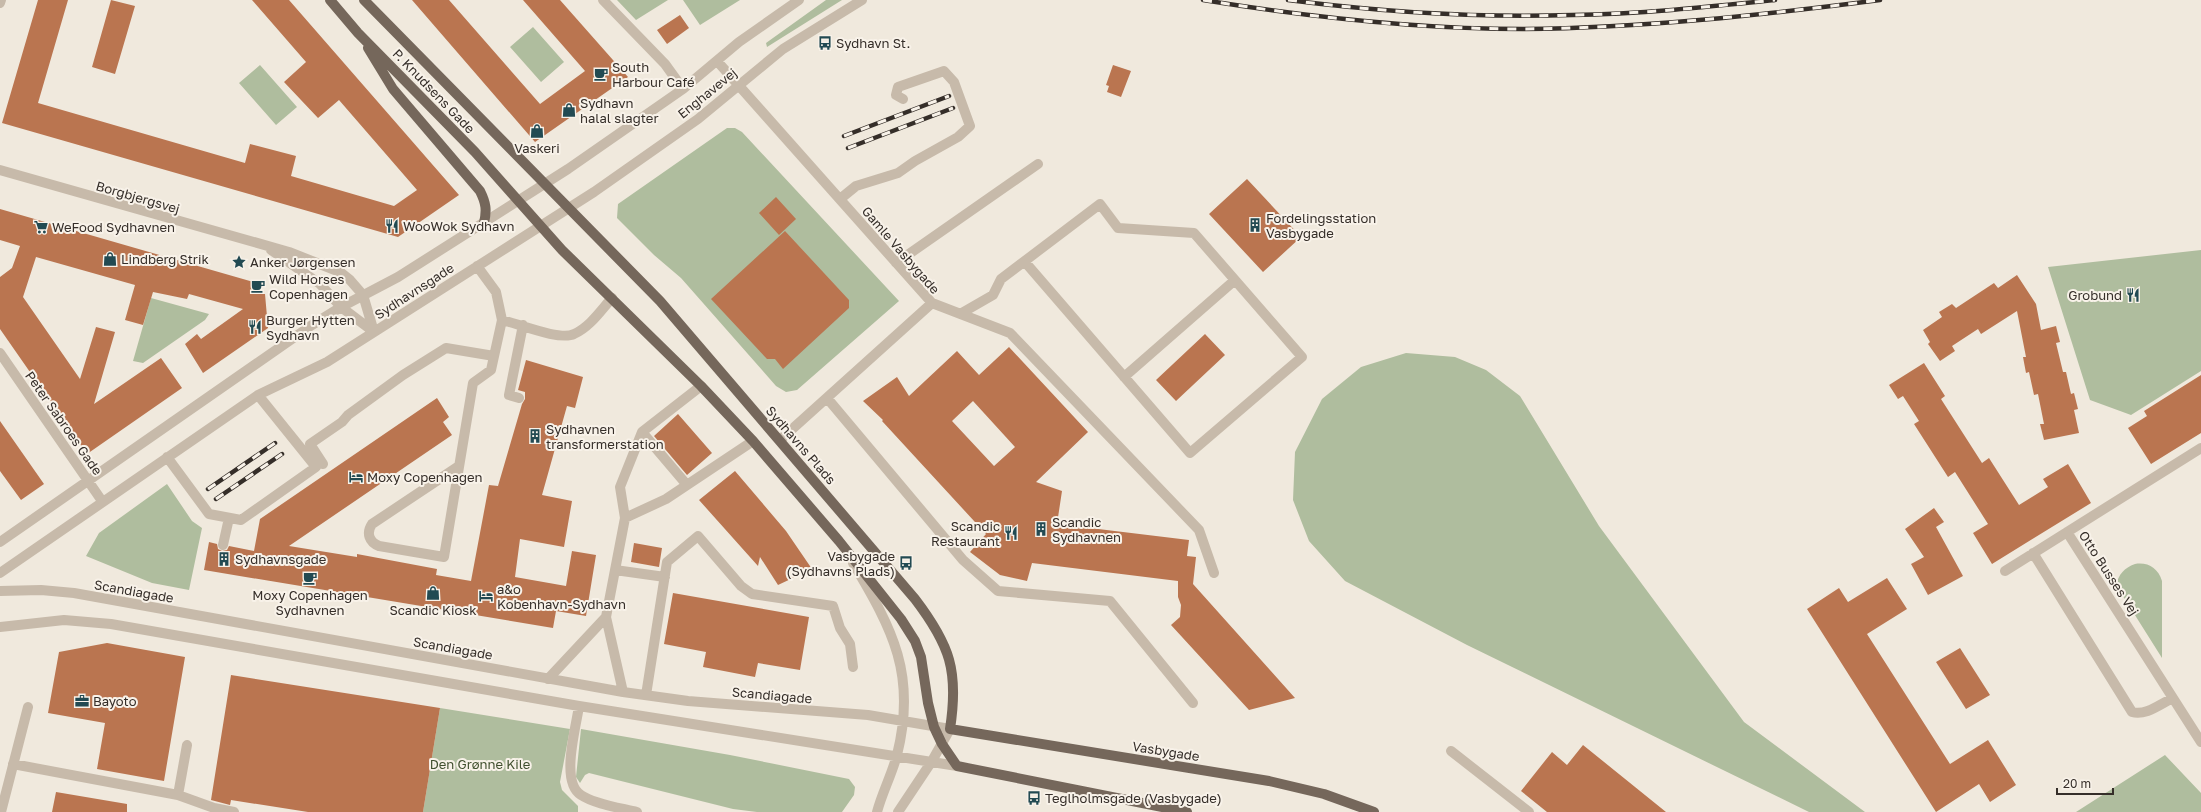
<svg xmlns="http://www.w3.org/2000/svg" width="2201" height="812" font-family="'Golos Text',sans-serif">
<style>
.green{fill:#afbd9e}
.building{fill:#ba7550;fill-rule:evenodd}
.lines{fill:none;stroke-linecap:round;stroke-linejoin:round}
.minor{stroke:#c7baaa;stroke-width:10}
.major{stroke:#75675b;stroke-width:10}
.rail-casing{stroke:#352e29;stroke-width:4.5}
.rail{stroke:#f8f2e9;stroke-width:3;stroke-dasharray:9;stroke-linecap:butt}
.labels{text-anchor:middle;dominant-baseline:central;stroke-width:4;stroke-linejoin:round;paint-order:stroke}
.poi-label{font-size:13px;fill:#352e29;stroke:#f8f2e9;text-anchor:start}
.street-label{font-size:13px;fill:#352e29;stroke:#f8f2e9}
.park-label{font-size:13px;fill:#41502f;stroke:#f8f2e9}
</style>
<rect width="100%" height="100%" fill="#f0e9dd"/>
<path class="green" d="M617 0H668L636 20Z
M683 0H740L700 25Z
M826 0H842L767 47 766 43Z
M533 27 564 62 541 82 510 47Z
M260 65 297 107 276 125 239 83Z
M727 128H735L742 132 899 301 797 390 786 392 776 386 681 278 654 255 617 218 618 204Z
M2201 250V371L2131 415 2090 400 2048 267Z
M151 298 209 314 205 320 143 363 133 361Z
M1406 353 1455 357 1486 370 1520 396 1599 526 1744 722 1865 812H1809L1467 645 1345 581 1309 541 1293 500 1295 452 1322 399 1361 367Z
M167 484 192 521 202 528 189 590 152 583 86 556 99 533Z
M2135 564C2148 562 2158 568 2162 581V658L2116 585C2119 574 2124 568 2135 564Z
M440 708 570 729 560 782 562 790 578 806V812H423Z
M581 729 730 755 849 779 855 787 854 795 842 812H757L733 809 589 773 585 775 580 783 576 777Z
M2165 755 2201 793V812H2076Z"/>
<path class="building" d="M38 0H68L38 103 245 163 250 144 296 156 291 176 394 206 417 190 339 100 318 118 284 82 306 62 252 0H289L459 195 398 237 2 123Z
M111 0 135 6 115 74 92 67Z
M412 0H449L540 104 585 71 523 0H560L628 77 535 142Z
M680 15 689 28 667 44 657 30Z
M1113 65 1131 71 1121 97 1107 92 1109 86 1106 85Z
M1247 179 1301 237 1263 272 1209 214Z
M776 197 796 219 779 235 759 213Z
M0 209 260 284 262 294H265L268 328 203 373 185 344 197 334 201 339 243 309 189 294 187 299 153 292 143 325 125 320 135 285 36 257 23 297 80 379 96 327 115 332 94 404 161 358 182 388 87 454 0 329V277L12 268 20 246 0 240Z
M785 231 849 300V308L783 369 775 359H767L711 299Z
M2017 275 2036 304 2041 330 2056 326 2060 342 2056 343 2063 372H2066L2071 394 2074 393 2078 409 2074 410 2079 433 2044 440 2040 424H2044L2038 394 2034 395 2029 372 2026 373 2023 357H2026L2017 311 1981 334 1978 329 1952 346 1955 351 1940 361 1928 344 1930 342 1923 330 1942 317 1939 312 1952 304 1956 308 1994 283 1998 288Z
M1205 334 1225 355 1176 401 1156 380Z
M1009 347 1088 432 1036 482 1062 491 1057 524 1189 540 1187 556 1196 557 1193 584 1295 698 1249 710 1171 625 1180 617 1181 605 1178 597V581L1032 563 1027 581 1000 575 970 552 986 534 882 421 883 420 863 401 897 377 909 396 957 351 979 375ZM973 401 1015 447 994 466 952 421Z
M526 360 583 377 575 408 567 406 542 495 572 501 564 547 520 539 515 577 566 586 572 551 596 555 586 616 556 611 553 628 204 570 209 542 217 544 218 549 222 551 227 550 229 546 254 551 260 519 437 398 449 417 443 422 452 435 289 546 357 557V554L437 569 436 575 471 581 489 485 498 486 522 404 525 399V392L518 390Z
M1924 363 1945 396 1941 399 1982 463 1989 458 2019 505 2048 487 2043 479 2068 464 2091 503 1992 564 1973 533 1988 524 1955 472 1948 477 1914 424 1919 421 1903 396 1898 399 1889 385Z
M2201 375V433L2151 464 2128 428 2147 416 2144 411Z
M678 414 712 453 687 475 654 436Z
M0 421 44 484 21 500 0 471Z
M735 471 786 531 812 569 778 585 760 557 758 566 699 500Z
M1934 508 1944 522 1936 527 1963 576 1928 595 1911 564 1924 557 1905 529Z
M634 543 662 548 659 567 631 562Z
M1887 578 1907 609 1867 634 1950 764 1988 740 2016 785 1990 802 1979 784 1936 812 1807 609 1839 588 1848 602Z
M673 593 809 617 800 670 758 663 755 677 703 667 706 652 664 644Z
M107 643 185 657 164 781 97 769 105 723 48 713 59 652Z
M1960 648 1990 695 1966 709 1936 662Z
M231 675 440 708 423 812H308L231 800 230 805 211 800Z
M1583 745 1666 812H1547L1521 791 1552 752 1567 765Z
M56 792 127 804V812H52Z"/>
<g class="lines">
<path class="minor" d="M603 0 665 64 683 89
M0 3 1 0
M717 61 932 303 1010 333 1199 530 1214 573
M0 170 289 252 340 272 350 280 363 295 374 332
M840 199 856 186 898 173 915 161 958 137 970 126 954 82 944 71 898 87 896 95 903 99
M271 250 320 284 341 307 374 332
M896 263 1038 164
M477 266 496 292 502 320
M960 314 993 295 1001 279 1100 204 1118 228 1194 233 1302 357 1190 453 1025 262
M0 353 102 501
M1124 377 1235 280
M519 398 509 395 523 325
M827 398 963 560 998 591 1110 601 1193 703
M780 440 932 303
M167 457 209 514 241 520 316 467 258 395
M323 464 310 444 342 422 348 415 403 375 446 348 494 356
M459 466 372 524C366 533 369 542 379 546L444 557 473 383 491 370 502 320C519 324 560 341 574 334 590 327 601 310 612 298
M687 485 642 432 701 386
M625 518 620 487 642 432
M2067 532 2201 742
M0 542 312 325 341 307 398 277 568 169 683 89 739 42 799 0
M223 545 229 518
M2033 553 2132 712C2146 716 2160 704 2173 698
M853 563C893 630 917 675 897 755 892 774 882 793 877 812
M615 570 665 577
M2005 571 2201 448
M0 573 258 395 327 362 594 192 698 119 783 49 862 0
M0 591 41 590 74 593 623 692 688 701 868 715 950 729 932 761 898 812
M0 627 64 620 111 624 579 706 957 766
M548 679 606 617
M623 692 606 617 625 518 666 499 753 441
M646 695 667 562 698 536 741 586 752 594 833 606 840 628 850 644 853 667
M579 706C576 728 560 782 581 795 594 804 621 808 637 812
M1451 751 1529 812
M13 764 178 795 214 808 234 812
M178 795 187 745
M1 812 28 707"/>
<path class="major" d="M330 0 358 33 475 152 562 250 701 386 753 441 839 541 901 619 915 641 921 657 928 703 934 727 942 744 957 766 1187 812
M364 0 660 301 915 599C950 645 959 671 950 729L1269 781 1324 794 1374 812
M368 48 393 89 480 191C486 203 487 210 484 223"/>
<defs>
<path id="rail" d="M1203 0C1309 17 1415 29 1523 29 1643 28 1762 15 1880 0
M1288 0C1382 12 1477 18 1572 15 1640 14 1707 7 1775 0
M844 136 949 96
M848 148 953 108
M208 489 275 443
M216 499 282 454"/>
</defs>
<use href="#rail" class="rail-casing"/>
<use href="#rail" class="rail"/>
</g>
<defs>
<symbol id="bus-bare" viewBox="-9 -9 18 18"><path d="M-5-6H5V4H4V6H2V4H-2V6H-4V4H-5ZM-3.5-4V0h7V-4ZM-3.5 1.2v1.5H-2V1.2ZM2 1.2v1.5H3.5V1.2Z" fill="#224a52" stroke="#f8f2e9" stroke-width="2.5" paint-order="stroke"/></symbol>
<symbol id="cafe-bare" viewBox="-9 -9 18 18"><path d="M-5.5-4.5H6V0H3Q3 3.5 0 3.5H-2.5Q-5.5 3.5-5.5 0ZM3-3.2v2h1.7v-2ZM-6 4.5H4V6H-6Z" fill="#224a52" stroke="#f8f2e9" stroke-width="2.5" paint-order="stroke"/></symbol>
<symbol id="shop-bare" viewBox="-9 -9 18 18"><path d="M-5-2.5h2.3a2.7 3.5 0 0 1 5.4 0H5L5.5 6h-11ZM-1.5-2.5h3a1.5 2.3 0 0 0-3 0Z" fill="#224a52" stroke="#f8f2e9" stroke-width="2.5" paint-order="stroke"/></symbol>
<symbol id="building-bare" viewBox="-9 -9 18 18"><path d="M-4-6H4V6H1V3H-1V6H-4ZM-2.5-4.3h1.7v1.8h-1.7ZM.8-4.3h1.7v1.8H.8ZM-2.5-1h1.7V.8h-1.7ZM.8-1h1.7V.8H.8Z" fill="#224a52" stroke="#f8f2e9" stroke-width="2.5" paint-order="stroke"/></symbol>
<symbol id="restaurant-bare" viewBox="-9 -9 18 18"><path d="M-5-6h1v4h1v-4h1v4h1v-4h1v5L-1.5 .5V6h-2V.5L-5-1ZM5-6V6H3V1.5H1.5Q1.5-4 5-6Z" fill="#224a52" stroke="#f8f2e9" stroke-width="2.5" paint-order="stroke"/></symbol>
<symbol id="supermarket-bare" viewBox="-9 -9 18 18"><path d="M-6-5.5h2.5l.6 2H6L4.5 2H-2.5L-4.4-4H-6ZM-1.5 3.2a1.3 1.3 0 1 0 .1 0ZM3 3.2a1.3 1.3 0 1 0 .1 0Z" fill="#224a52" stroke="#f8f2e9" stroke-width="2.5" paint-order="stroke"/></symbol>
<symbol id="sight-bare" viewBox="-9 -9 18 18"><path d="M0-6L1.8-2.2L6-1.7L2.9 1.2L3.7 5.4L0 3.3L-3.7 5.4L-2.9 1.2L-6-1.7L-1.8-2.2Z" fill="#224a52" stroke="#f8f2e9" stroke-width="2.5" paint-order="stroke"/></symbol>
<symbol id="hotel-bare" viewBox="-9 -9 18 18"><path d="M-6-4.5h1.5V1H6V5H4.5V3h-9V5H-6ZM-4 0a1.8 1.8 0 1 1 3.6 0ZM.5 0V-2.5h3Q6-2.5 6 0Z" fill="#224a52" stroke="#f8f2e9" stroke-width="2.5" paint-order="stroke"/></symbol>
<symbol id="office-bare" viewBox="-9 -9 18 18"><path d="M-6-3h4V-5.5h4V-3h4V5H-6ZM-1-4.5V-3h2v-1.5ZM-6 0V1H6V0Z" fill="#224a52" stroke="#f8f2e9" stroke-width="2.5" paint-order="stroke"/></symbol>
</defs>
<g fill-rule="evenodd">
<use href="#bus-bare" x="815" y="33" width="20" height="20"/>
<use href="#cafe-bare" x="591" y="64" width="20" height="20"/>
<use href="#shop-bare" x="559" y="100" width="20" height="20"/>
<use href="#shop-bare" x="527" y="121" width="20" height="20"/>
<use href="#building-bare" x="1245" y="215" width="20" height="20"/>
<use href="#restaurant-bare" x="382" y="216" width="20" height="20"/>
<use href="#supermarket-bare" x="31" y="217" width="20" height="20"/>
<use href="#shop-bare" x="100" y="249" width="20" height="20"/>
<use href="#sight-bare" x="229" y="252" width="20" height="20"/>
<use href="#cafe-bare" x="248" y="276" width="20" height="20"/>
<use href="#restaurant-bare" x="2123" y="285" width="20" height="20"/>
<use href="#restaurant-bare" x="245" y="317" width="20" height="20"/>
<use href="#building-bare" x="525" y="426" width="20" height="20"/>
<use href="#hotel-bare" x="346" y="467" width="20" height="20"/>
<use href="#building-bare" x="1031" y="519" width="20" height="20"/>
<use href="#restaurant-bare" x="1001" y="523" width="20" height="20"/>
<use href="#building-bare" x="214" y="549" width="20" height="20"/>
<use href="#bus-bare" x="896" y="553" width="20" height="20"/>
<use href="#cafe-bare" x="300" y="568" width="20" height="20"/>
<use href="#shop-bare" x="423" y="583" width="20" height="20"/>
<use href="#hotel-bare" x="476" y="586" width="20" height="20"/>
<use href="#office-bare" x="72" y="691" width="20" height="20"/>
<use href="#bus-bare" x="1024" y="788" width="20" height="20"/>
</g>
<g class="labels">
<g class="poi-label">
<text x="836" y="43">Sydhavn St.</text>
<text x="612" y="67">South<tspan x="612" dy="15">Harbour Café</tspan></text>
<text x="580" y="103">Sydhavn<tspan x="580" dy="15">halal slagter</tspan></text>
<text x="537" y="148" text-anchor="middle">Vaskeri</text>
<text x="1266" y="218">Fordelingsstation<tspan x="1266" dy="15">Vasbygade</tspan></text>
<text x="403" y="226">WooWok Sydhavn</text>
<text x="52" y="227">WeFood Sydhavnen</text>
<text x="121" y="259">Lindberg Strik</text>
<text x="250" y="262">Anker Jørgensen</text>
<text x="269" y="279">Wild Horses<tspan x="269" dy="15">Copenhagen</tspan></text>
<text x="2122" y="295" text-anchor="end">Grobund</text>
<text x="266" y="320">Burger Hytten<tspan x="266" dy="15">Sydhavn</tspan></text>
<text x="546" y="429">Sydhavnen<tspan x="546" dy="15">transformerstation</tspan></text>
<text x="367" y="477">Moxy Copenhagen</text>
<text x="1052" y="522">Scandic<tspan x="1052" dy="15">Sydhavnen</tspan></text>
<text x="1000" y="526" text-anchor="end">Scandic<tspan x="1000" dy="15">Restaurant</tspan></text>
<text x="895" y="556" text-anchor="end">Vasbygade<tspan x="895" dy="15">(Sydhavns Plads)</tspan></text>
<text x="235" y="559">Sydhavnsgade</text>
<text x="497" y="589">a&amp;o<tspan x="497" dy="15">Kobenhavn-Sydhavn</tspan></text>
<text x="310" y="595" text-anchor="middle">Moxy Copenhagen<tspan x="310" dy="15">Sydhavnen</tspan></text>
<text x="433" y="610" text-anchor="middle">Scandic Kiosk</text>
<text x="93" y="701">Bayoto</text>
<text x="1045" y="798">Teglholmsgade (Vasbygade)</text>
</g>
<g class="street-label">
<text transform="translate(434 91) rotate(46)">P. Knudsens Gade</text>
<text transform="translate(707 93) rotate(-39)">Enghavevej</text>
<text transform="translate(138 197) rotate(16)">Borgbjergsvej</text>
<text transform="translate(901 250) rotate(49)">Gamle Vasbygade</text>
<text transform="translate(414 291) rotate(-33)">Sydhavnsgade</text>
<text transform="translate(64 423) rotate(55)">Peter Sabroes Gade</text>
<text transform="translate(801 445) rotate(49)">Sydhavns Plads</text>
<text transform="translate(2109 573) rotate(57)">Otto Busses Vej</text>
<text transform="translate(134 591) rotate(10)">Scandiagade</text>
<text transform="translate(453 648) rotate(10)">Scandiagade</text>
<text transform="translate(772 695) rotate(5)">Scandiagade</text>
<text transform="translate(1166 751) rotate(9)">Vasbygade</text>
</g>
<g class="park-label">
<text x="480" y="764">Den Grønne Kile</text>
</g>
</g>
<path d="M2057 788v6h56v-6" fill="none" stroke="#352e29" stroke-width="2"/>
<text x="2063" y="788" font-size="12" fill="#352e29" stroke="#f8f2e9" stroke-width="3" paint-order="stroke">20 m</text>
</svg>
